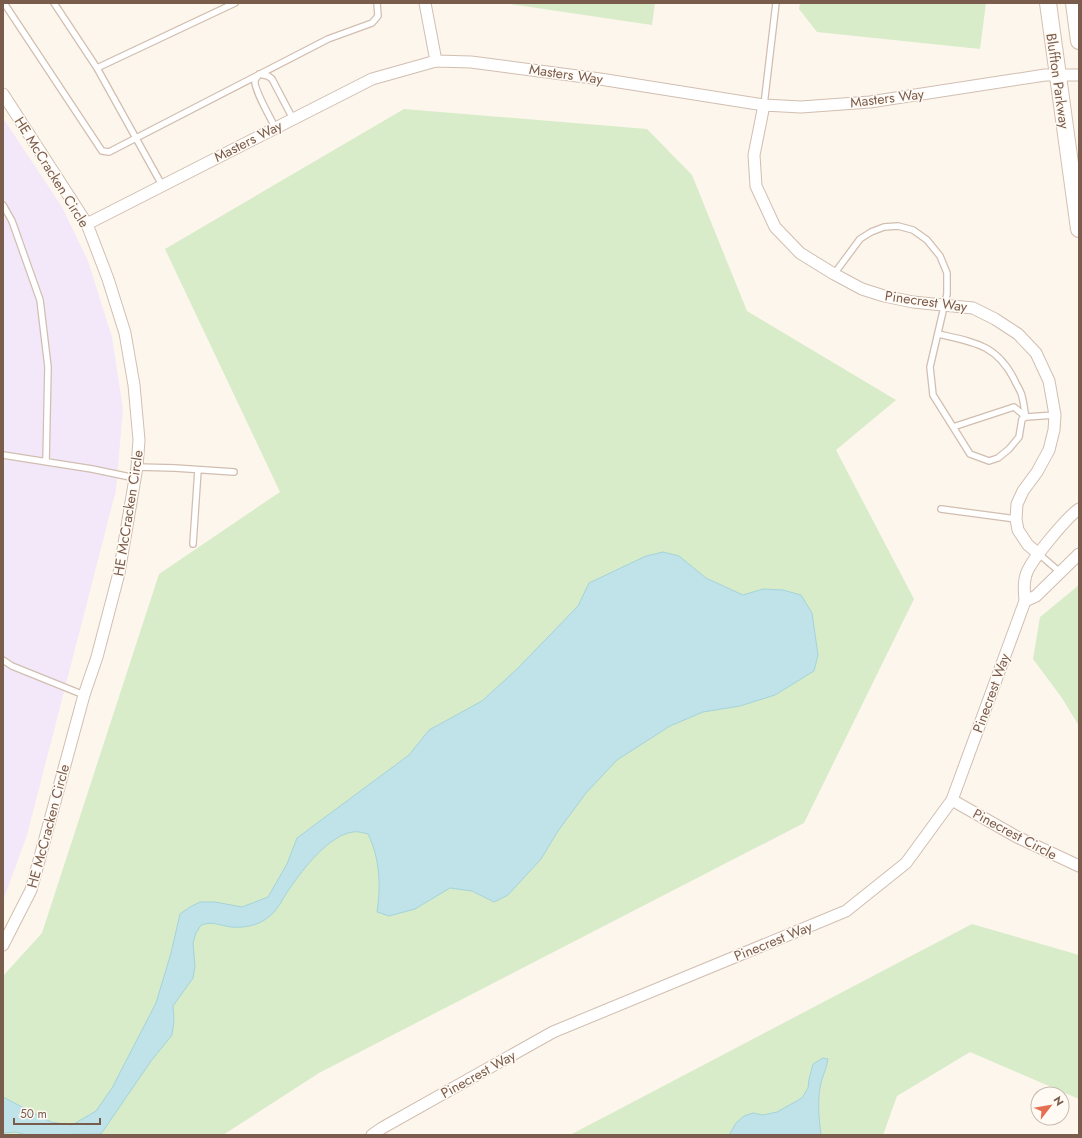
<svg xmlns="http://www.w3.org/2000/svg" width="1082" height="1138" font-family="Jost,sans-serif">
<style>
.education{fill:#f3e8fa}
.green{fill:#d8ecc9}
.water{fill:#bfe3e8;stroke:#a5d3da}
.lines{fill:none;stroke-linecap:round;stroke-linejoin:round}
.service-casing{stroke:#d1beb0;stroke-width:8}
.minor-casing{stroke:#d1beb0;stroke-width:13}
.secondary-casing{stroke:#d6c0b0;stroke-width:18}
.service{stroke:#fff;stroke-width:5.5}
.minor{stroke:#fff;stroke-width:11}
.secondary{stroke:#fff;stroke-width:16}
.labels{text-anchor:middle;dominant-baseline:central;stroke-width:3;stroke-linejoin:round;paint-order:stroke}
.street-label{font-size:14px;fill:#7a5c4d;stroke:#fffaf3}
</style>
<rect width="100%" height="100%" fill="#fdf6ec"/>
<path class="education" d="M3 118 62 207 88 261 112 337 123 409 116 490 27 835 3 901Z"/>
<path class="green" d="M503 3H655L652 25Z
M800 3H986L980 49 817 32 799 9Z
M404 109 647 129 692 175 747 311 896 400 836 450 914 599 804 823 319 1073 223 1135H3V976L42 933 159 574 280 492 165 249Z
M1079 585V726L1062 698 1033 659 1040 617Z
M972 924 1079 955V1099L970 1052 897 1096 883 1135H570Z"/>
<path class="water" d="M663 552 679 556 706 578 743 595 763 589 783 590 801 595 812 613 818 655 814 671 775 695 740 706 703 712 670 726 617 760 586 793 558 831 541 859 508 895 494 902 472 891 450 888 415 909 389 916 377 912C381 885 380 859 368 834 364 833 357 831 353 832 329 835 303 869 290 888 282 899 278 911 266 919 256 926 243 928 231 927 218 925 213 921 201 925L196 933 193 943 195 966 193 978 173 1006 174 1021 172 1035 151 1061 101 1134 27 1135 16 1132 3 1133V1097L51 1122 72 1125 96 1111 112 1088 156 1003 171 953 180 914 190 907 200 902H215L242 907 268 897 287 864 297 838 409 755 429 730 482 701 517 669 578 606 589 583 646 556Z
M823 1058 828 1059C827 1067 823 1075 821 1083 817 1099 819 1119 821 1135H729L736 1123 744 1116 753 1113 763 1115 777 1112 802 1098 808 1088 809 1079 813 1064Z"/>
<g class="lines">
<defs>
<path id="service" d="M4 3 102 151 109 152 328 39 372 23 378 16 377 3
M54 3 97 68
M764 105 776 3
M275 127C271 119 253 88 255 80 256 78 258 76 259 74L268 76 272 79 293 119
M162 185 97 68 235 3
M3 205 12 221 40 300 48 367 46 462
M834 274 860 239 871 232 884 227 898 226 913 230 927 240 940 256 947 273V294L930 367 933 395 970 454 989 461 998 458 1009 449 1019 437 1022 419 1026 417 1055 415
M938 334C973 342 996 344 1014 379 1016 384 1019 388 1021 393 1024 401 1024 410 1026 417
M953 427 1014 407 1026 417
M3 455 92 469 135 478
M137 467 175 468 234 472
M941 509 1016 519
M193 544 198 470
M1039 554 1061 573
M3 660 12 666 84 695"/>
<path id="minor" d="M425 3 436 61
M3 94 87 224 108 279 125 333 134 385 139 440 137 467 119 573 97 657 84 695 31 890 3 945
M764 105 754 155 756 186 775 227 800 253 834 274 862 289 884 296 913 302 973 308 995 319 1018 334 1036 353 1049 381 1055 415 1054 430 1049 450 1037 472 1023 491 1017 504 1016 519 1018 530 1028 545 1039 554
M87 224 372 79 436 61 471 62 600 79 764 105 801 107 870 102 1045 75H1079
M1025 601 1036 596 1079 554
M952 800 1017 837 1079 866
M372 1135 382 1128 553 1032 846 911 906 863 952 800 1025 601C1024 590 1023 578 1029 568 1036 555 1067 517 1079 509"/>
<path id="secondary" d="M1048 3 1079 229
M1074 3 1079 41"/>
</defs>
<use href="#service" class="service-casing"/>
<use href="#minor" class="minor-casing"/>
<use href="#secondary" class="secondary-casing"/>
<use href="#service" class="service"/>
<use href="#minor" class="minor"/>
<use href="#secondary" class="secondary"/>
</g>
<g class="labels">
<g class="street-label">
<text transform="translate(566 74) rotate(8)">Masters Way</text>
<text transform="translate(1058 81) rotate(82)">Bluffton Parkway</text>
<text transform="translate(887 98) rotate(-7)">Masters Way</text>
<text transform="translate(248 141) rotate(-27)">Masters Way</text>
<text transform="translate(52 172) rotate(58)">HE McCracken Circle</text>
<text transform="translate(926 301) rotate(8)">Pinecrest Way</text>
<text transform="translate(128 513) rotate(-81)">HE McCracken Circle</text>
<text transform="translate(991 693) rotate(-70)">Pinecrest Way</text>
<text transform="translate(48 826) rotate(-75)">HE McCracken Circle</text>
<text transform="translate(1015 834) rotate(28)">Pinecrest Circle</text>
<text transform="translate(773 941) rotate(-22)">Pinecrest Way</text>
<text transform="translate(478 1074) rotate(-29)">Pinecrest Way</text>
</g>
</g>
<rect width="1082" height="1138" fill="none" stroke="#7a5c4d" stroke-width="8"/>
<g transform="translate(1050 1106) rotate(59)"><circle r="19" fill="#fffaf3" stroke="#cabbb1"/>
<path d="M0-3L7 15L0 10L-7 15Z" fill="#e76f51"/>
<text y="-6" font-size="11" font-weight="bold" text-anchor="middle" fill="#7a5c4d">N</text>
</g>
<path d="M14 1118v6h86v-6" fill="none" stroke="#7a5c4d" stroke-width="2"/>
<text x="20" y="1118" font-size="12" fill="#7a5c4d" stroke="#fffaf3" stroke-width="3" paint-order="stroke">50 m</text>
</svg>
